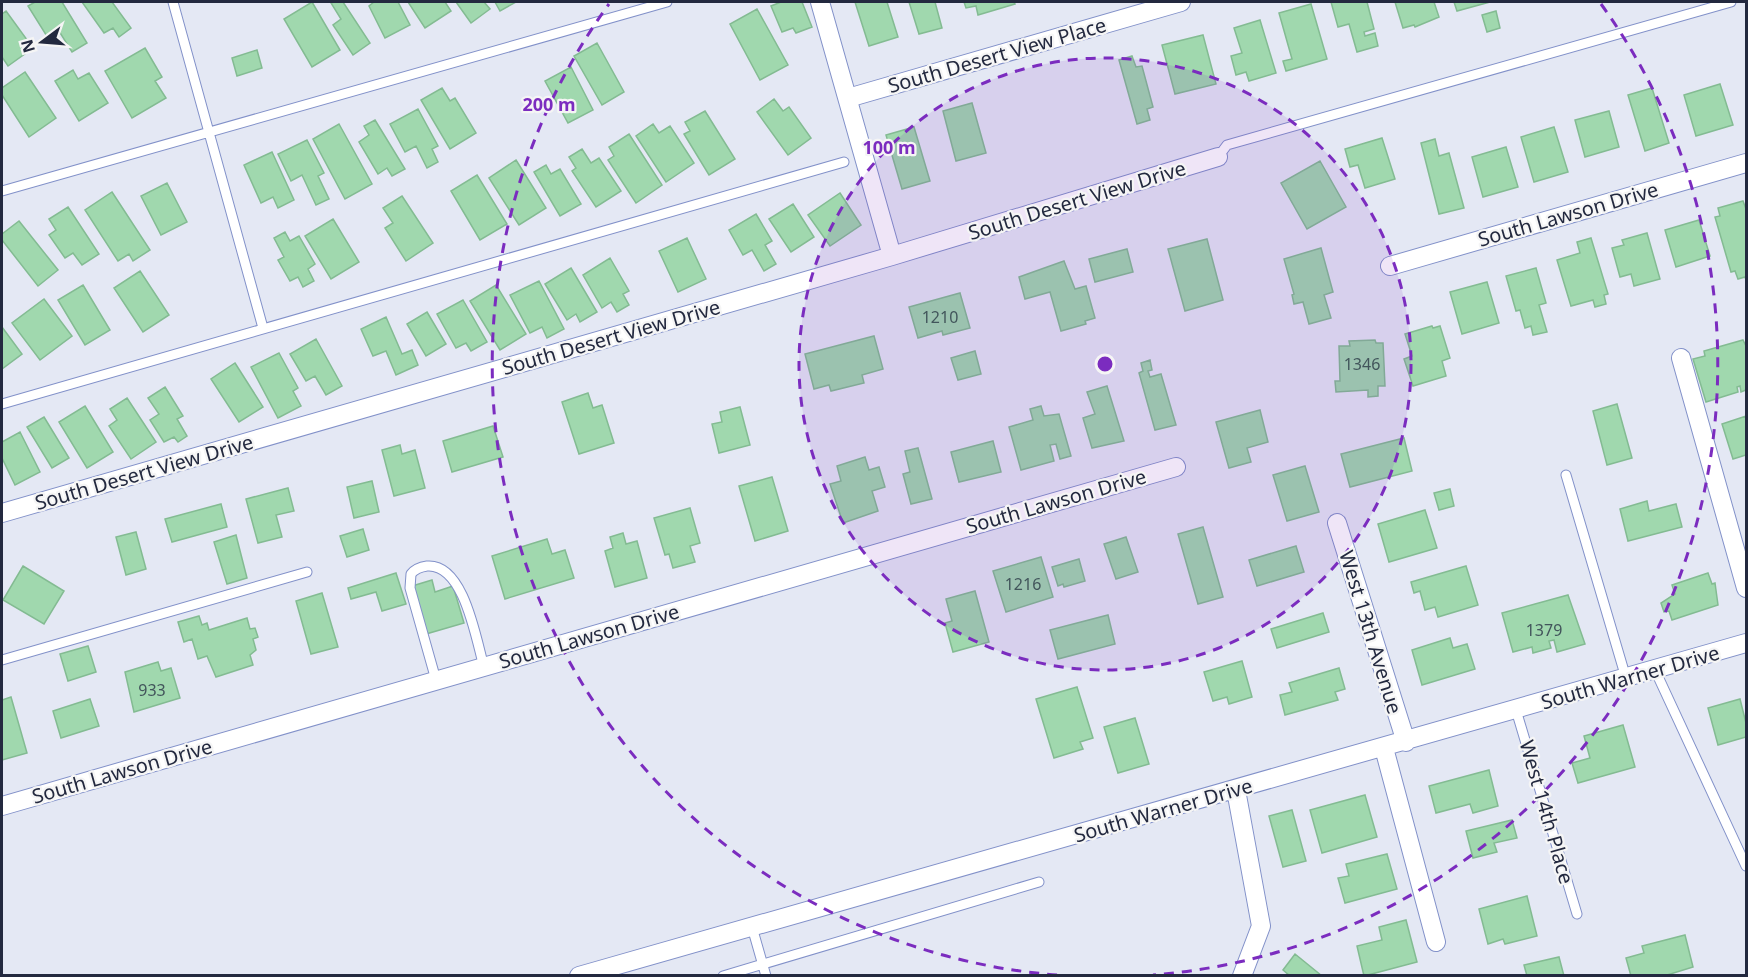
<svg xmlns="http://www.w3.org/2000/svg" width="1748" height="977" font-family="'Noto Sans',sans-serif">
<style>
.building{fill:#a0d8ae;stroke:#83bb92;stroke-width:1.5}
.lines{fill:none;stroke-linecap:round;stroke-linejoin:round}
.service-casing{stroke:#8291c9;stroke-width:11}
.minor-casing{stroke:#8291c9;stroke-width:20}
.service{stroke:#fff;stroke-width:9}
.minor{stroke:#fff;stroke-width:18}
.ring{fill:none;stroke:#7b2cbf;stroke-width:3;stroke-dasharray:10 8}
.labels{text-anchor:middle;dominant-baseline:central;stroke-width:4.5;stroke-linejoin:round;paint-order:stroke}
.number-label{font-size:16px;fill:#42555b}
.street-label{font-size:20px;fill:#23293f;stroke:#f5f5f5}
.centre{fill:#7b2cbf;stroke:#f5f5f5;stroke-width:3}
.ring-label{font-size:18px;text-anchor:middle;font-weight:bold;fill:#7b2cbf;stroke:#f5f5f5;stroke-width:4.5;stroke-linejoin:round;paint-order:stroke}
</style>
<rect width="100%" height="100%" fill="#e4e8f4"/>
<path class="building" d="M35 2H62L87 43 72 52 59 31 48 38 28 6Z
M82 2H112L131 28 119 37 113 28 104 33Z
M312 2 340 50 312 67 284 19Z
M334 2H343L370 43 353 55 333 25 341 19 331 3Z
M374 2H398L410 25 385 38 369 6Z
M408 2H445L451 11 425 28Z
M456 2H484L490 9 471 23Z
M495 2H516L500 11Z
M781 2H802L812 27 796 33 793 28 782 32 771 6Z
M855 2H887L898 37 869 46Z
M909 2H935L942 28 919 34Z
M964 2H1014L1015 4 978 15 976 6 966 8Z
M1331 2H1367L1374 29 1364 32 1365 36 1375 33 1378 46 1357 52 1349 24 1338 27Z
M1395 2H1434L1439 17 1415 27 1414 25 1403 28Z
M1454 2H1490L1457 11Z
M1311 4 1327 59 1286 71 1283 61 1292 59 1279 13Z
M757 9 788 65 760 80 730 24Z
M6 11 33 48 8 66 2 57V14Z
M1496 11 1500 28 1487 32 1482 15Z
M1260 20 1276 73 1249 81 1246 72 1236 75 1231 56 1242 53 1234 28Z
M1203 35 1216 84 1175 94 1162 45Z
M597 43 624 92 602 105 574 56Z
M145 48 162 77 155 81 166 98 132 118 105 71Z
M257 50 262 68 237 76 232 58Z
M1132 56 1136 67 1142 66 1153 107 1147 109 1150 120 1137 124 1119 60Z
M571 67 593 110 568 123 545 81Z
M73 70 78 79 89 73 108 103 79 121 55 81Z
M25 72 56 118 29 137 2 95V88Z
M1720 84 1733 125 1696 136 1684 95Z
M442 88 450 101 455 98 476 133 450 149 421 100Z
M1652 88 1669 143 1645 151 1628 95Z
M774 99 783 111 789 107 811 138 788 155 757 112Z
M972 103 986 153 956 161 943 111Z
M418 109 438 146 432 149 438 162 427 168 416 146 405 152 390 124Z
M705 111 735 159 709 175 684 134 690 131 685 122Z
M1609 111 1619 147 1585 157 1575 120Z
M375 120 405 169 392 176 387 168 378 174 359 142 369 135 364 126Z
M339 124 372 184 345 199 313 139Z
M653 124 659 133 670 126 694 163 666 182 636 136Z
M914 127 930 181 902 189 886 135Z
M1554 127 1568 172 1534 182 1521 137Z
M629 134 662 185 636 203 608 160 614 156 609 147Z
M1382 138 1395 179 1365 188 1358 165 1350 167 1345 149Z
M1435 139 1439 156 1449 153 1464 208 1439 214 1421 143Z
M307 140 324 173 318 176 329 199 316 205 302 175 291 181 278 154Z
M1506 147 1518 187 1483 197 1472 157Z
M582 149 591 163 599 158 621 191 596 207 572 171 576 168 569 157Z
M272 152 294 200 278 208 273 197 261 203 244 165Z
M516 160 546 208 519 225 489 178Z
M1320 161 1346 207 1307 229 1281 183Z
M546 165 551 174 560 169 581 204 560 216 534 172Z
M477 175 507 224 480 240 451 191Z
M167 183 187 222 161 235 141 196Z
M112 192 150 250 133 261 129 254 118 261 85 210Z
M840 193 861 225 830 246 808 215Z
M402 196 433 243 406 261 385 228 393 223 383 208Z
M1743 201 1746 209V280L1745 277 1738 279 1735 271 1731 272 1715 217 1720 216 1718 208Z
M793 204 814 237 791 252 769 219Z
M68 207 99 254 82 265 73 253 65 258 49 235 56 230 49 219Z
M756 214 772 241 765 245 776 264 764 271 752 250 743 255 729 230Z
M333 219 359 262 331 279 305 236Z
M1699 220 1710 256 1676 267 1665 230Z
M19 221 58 270 38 286 2 240V234Z
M285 232 290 241 299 236 315 264 308 269 314 281 303 287 298 277 290 281 278 260 284 257 274 238Z
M1647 233 1660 279 1634 286 1631 274 1620 277 1612 248 1624 245 1622 240Z
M687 238 706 279 678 292 659 251Z
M1591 238 1608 294 1604 295 1606 304 1595 307 1593 300 1571 306 1557 260 1580 253 1577 242Z
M1207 239 1223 300 1185 311 1168 249Z
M1321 248 1333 292 1324 295 1331 318 1309 324 1303 302 1294 304 1292 295 1294 294 1284 259Z
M1127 249 1133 272 1095 282 1089 259Z
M610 258 629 291 623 294 629 305 617 312 611 302 602 308 583 275Z
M1064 261 1075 289 1086 286 1095 318 1085 321 1086 324 1061 331 1050 292 1025 299 1019 277Z
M571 268 597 312 580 322 576 314 567 320 545 284Z
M1536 268 1546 303 1539 305 1547 332 1533 335 1531 326 1525 328 1520 310 1516 311 1506 276Z
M140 271 169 315 143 332 114 288Z
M539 281 564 329 547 338 542 327 530 333 510 295Z
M1487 282 1499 323 1462 334 1450 292Z
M83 285 110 330 85 345 58 300Z
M496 285 526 334 500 350 470 301Z
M960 293 970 328 943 335 942 331 918 338 909 307Z
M44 299 72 336 40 360 12 323Z
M463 300 487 342 471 351 466 343 456 348 437 314Z
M427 312 446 344 426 356 407 324Z
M386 317 402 354 412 350 418 365 396 375 386 351 373 356 361 329Z
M1432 326 1433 328 1440 326 1450 358 1442 361 1446 376 1413 386 1404 359 1412 356 1405 334Z
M2 327 22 354 2 369Z
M874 336 883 369 862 375 864 383 831 391 829 385 814 389 805 354Z
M316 339 342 386 326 395 315 376 306 381 290 354Z
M1375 340 1376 343H1383L1385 386H1378V396L1368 397V390L1336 392 1335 381H1340L1339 346H1350L1349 341Z
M1743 340 1746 346V390L1741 392 1740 386 1737 387 1738 392 1706 402 1693 359 1705 356 1704 351Z
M975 351 981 374 958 380 951 358Z
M279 353 298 388 293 391 301 406 278 418 251 367Z
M1150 360 1152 370 1148 371 1150 377 1161 374 1176 425 1155 430 1139 373 1143 371 1141 363Z
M235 363 263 407 239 422 211 379Z
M1107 386 1124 441 1092 448 1083 418 1095 414 1087 392Z
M165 387 183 416 177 419 187 436 178 442 174 437 164 442 150 420 159 414 148 398Z
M588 393 593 408 602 405 614 443 579 454 562 402Z
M127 398 156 442 131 459 109 426 117 420 110 409Z
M1617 404 1632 458 1607 465 1593 411Z
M85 406 113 452 87 468 59 422Z
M1041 406 1044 416 1059 414 1071 456 1060 459 1056 444 1050 445 1054 461 1021 470 1009 427 1033 420 1030 409Z
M740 407 750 445 719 453 712 424 722 422 720 412Z
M1260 410 1268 442 1247 448 1251 462 1229 468 1216 422Z
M1746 416V455L1733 459 1722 424Z
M44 417 69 458 52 468 27 427Z
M493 426 503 457 452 472 443 441Z
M20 432 40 472 15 485 2 458V442Z
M1404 438 1412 471 1350 487 1341 454Z
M993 441 1001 472 959 482 951 452Z
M400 445 402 454 415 450 425 488 394 496 382 450Z
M918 448 932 499 911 504 903 474 910 472 905 451Z
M865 457 869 470 879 467 885 487 872 491 878 511 843 523 830 484 841 481 837 466Z
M1305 466 1319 512 1287 521 1273 475Z
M772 477 788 531 755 541 739 486Z
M372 481 379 512 354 518 347 487Z
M288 488 294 511 276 515 282 537 258 543 246 499Z
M1450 489 1454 506 1439 510 1434 493Z
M1647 501 1649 511 1676 504 1682 527 1628 541 1620 509Z
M221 504 227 527 172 542 165 519Z
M690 508 700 543 690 546 695 562 673 568 669 554 665 555 654 518Z
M1425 510 1437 548 1389 562 1378 524Z
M1203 527 1223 597 1198 604 1178 534Z
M363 529 369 550 347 557 340 536Z
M136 532 146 569 126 575 116 537Z
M623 533 626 544 637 541 647 578 615 587 605 551 613 548 610 537Z
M236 535 247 578 227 584 214 542Z
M1126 537 1138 572 1116 579 1104 544Z
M547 539 552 554 565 550 574 578 505 599 492 556Z
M1296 546 1304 572 1257 586 1249 560Z
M1041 557 1053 597 1006 612 993 571Z
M1079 559 1085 581 1064 587 1063 584 1058 586 1052 567Z
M23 566 64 591 44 624 3 600Z
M1466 566 1478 605 1438 617 1435 607 1425 610 1420 591 1414 593 1411 582Z
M396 573 406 604 382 611 376 592 351 599 348 588Z
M1708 573 1712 584 1715 583 1718 605 1672 620 1669 611 1664 612 1661 603 1675 594 1672 585Z
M432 580 435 592 453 586 464 623 426 634 412 586Z
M975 591 989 642 953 652 945 623 952 621 946 599Z
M322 593 338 647 311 654 296 601Z
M1568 595 1585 644 1557 652 1554 640 1549 641 1551 648 1533 653 1532 647 1513 652 1502 613Z
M1323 613 1329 632 1277 648 1271 629Z
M1108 615 1115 644 1058 659 1050 630Z
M199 616 202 625 207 623 209 630 247 618 250 629 255 628 258 637 253 639 256 650 250 655 253 665 216 677 207 656 198 659 192 639 184 642 178 622Z
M1450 638 1453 648 1467 644 1475 669 1422 685 1412 650Z
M88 646 96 672 68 681 60 654Z
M1242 661 1252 697 1229 704 1227 697 1213 701 1204 672Z
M158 662 161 671 171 668 180 698 134 712 125 672Z
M1339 668 1345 689 1335 692 1338 700 1285 715 1280 695 1292 692 1289 683Z
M1077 687 1093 738 1080 742 1083 749 1054 758 1036 699Z
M11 697 27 753 2 760V700Z
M90 699 99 726 61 738 53 711Z
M1740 699 1746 723V737L1718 745 1708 708Z
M1135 718 1149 764 1118 773 1104 727Z
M1623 725 1635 767 1578 783 1572 763 1590 758 1584 736Z
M1489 770 1498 806 1473 813 1470 804 1436 813 1429 786Z
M1365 795 1377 837 1322 853 1310 810Z
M1292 810 1306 861 1283 867 1269 816Z
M1512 820 1517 838 1494 843 1497 852 1473 858 1466 831Z
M1387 854 1397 889 1345 903 1338 878 1349 876 1346 864Z
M1527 896 1537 936 1505 944 1503 939 1488 944 1479 909Z
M1406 920 1417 962 1364 976 1357 946 1382 940 1379 927Z
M1685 935 1693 967 1664 976H1631L1626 958 1644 953 1642 946Z
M1295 954 1322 976H1290L1283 970Z
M1559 957 1564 976H1527L1524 965Z"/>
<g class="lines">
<defs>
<path id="service" d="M173 2 263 328
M1218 157 1227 145 1731 2
M2 191 667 2
M2 404 844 162
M1566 475 1626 678
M2 660 307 572
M1655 670 1746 866
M436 680 410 588 411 574C415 569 420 567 427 566 464 563 476 639 484 667
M1516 710 1577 914
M752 927 766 976
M723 976 1039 882"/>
<path id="minor" d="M820 2 892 256
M848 98 1181 2
M1390 266 1746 163
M1681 358 1746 588
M2 513 892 256 1218 157
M1337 523 1406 742
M1384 748 1436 942
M1236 790 1261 926 1242 976
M2 806 1176 467
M579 976 1746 643"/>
</defs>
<use href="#service" class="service-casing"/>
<use href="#minor" class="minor-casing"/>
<use href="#service" class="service"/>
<use href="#minor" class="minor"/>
</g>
<circle cx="1105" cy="364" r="306" fill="#7b2cbf" fill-opacity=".12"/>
<g class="ring">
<circle cx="1105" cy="364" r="306"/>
<path d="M1057 975A613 613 0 0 1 609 4M1601 4A613 613 0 0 1 1153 975"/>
</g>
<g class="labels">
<g class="number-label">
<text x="940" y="317">1210</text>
<text x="1362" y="364">1346</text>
<text x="1023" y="584">1216</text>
<text x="1544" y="630">1379</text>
<text x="152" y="690">933</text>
</g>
<g class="street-label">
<text transform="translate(997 55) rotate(-16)">South Desert View Place</text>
<text transform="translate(1077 200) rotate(-17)">South Desert View Drive</text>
<text transform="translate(1568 214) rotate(-16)">South Lawson Drive</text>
<text transform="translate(611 337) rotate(-16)">South Desert View Drive</text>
<text transform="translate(144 472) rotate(-16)">South Desert View Drive</text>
<text transform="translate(1056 501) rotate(-16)">South Lawson Drive</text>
<text transform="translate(1371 632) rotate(73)">West 13th Avenue</text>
<text transform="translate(589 636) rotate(-16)">South Lawson Drive</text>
<text transform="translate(1630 677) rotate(-16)">South Warner Drive</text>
<text transform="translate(122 771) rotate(-16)">South Lawson Drive</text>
<text transform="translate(1163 810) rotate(-16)">South Warner Drive</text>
<text transform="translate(1547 812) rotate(74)">West 14th Place</text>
</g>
</g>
<circle cx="1105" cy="364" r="9" class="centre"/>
<g class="ring-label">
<text x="549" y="111">200 m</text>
<text x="889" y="154">100 m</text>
</g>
<rect width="1748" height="977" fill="none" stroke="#23293f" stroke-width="6"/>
<g transform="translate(42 42) rotate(254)" stroke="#f5f5f5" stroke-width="4.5" paint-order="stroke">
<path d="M0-4.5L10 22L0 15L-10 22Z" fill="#23293f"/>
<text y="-9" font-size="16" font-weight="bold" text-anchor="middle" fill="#23293f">N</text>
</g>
</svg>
